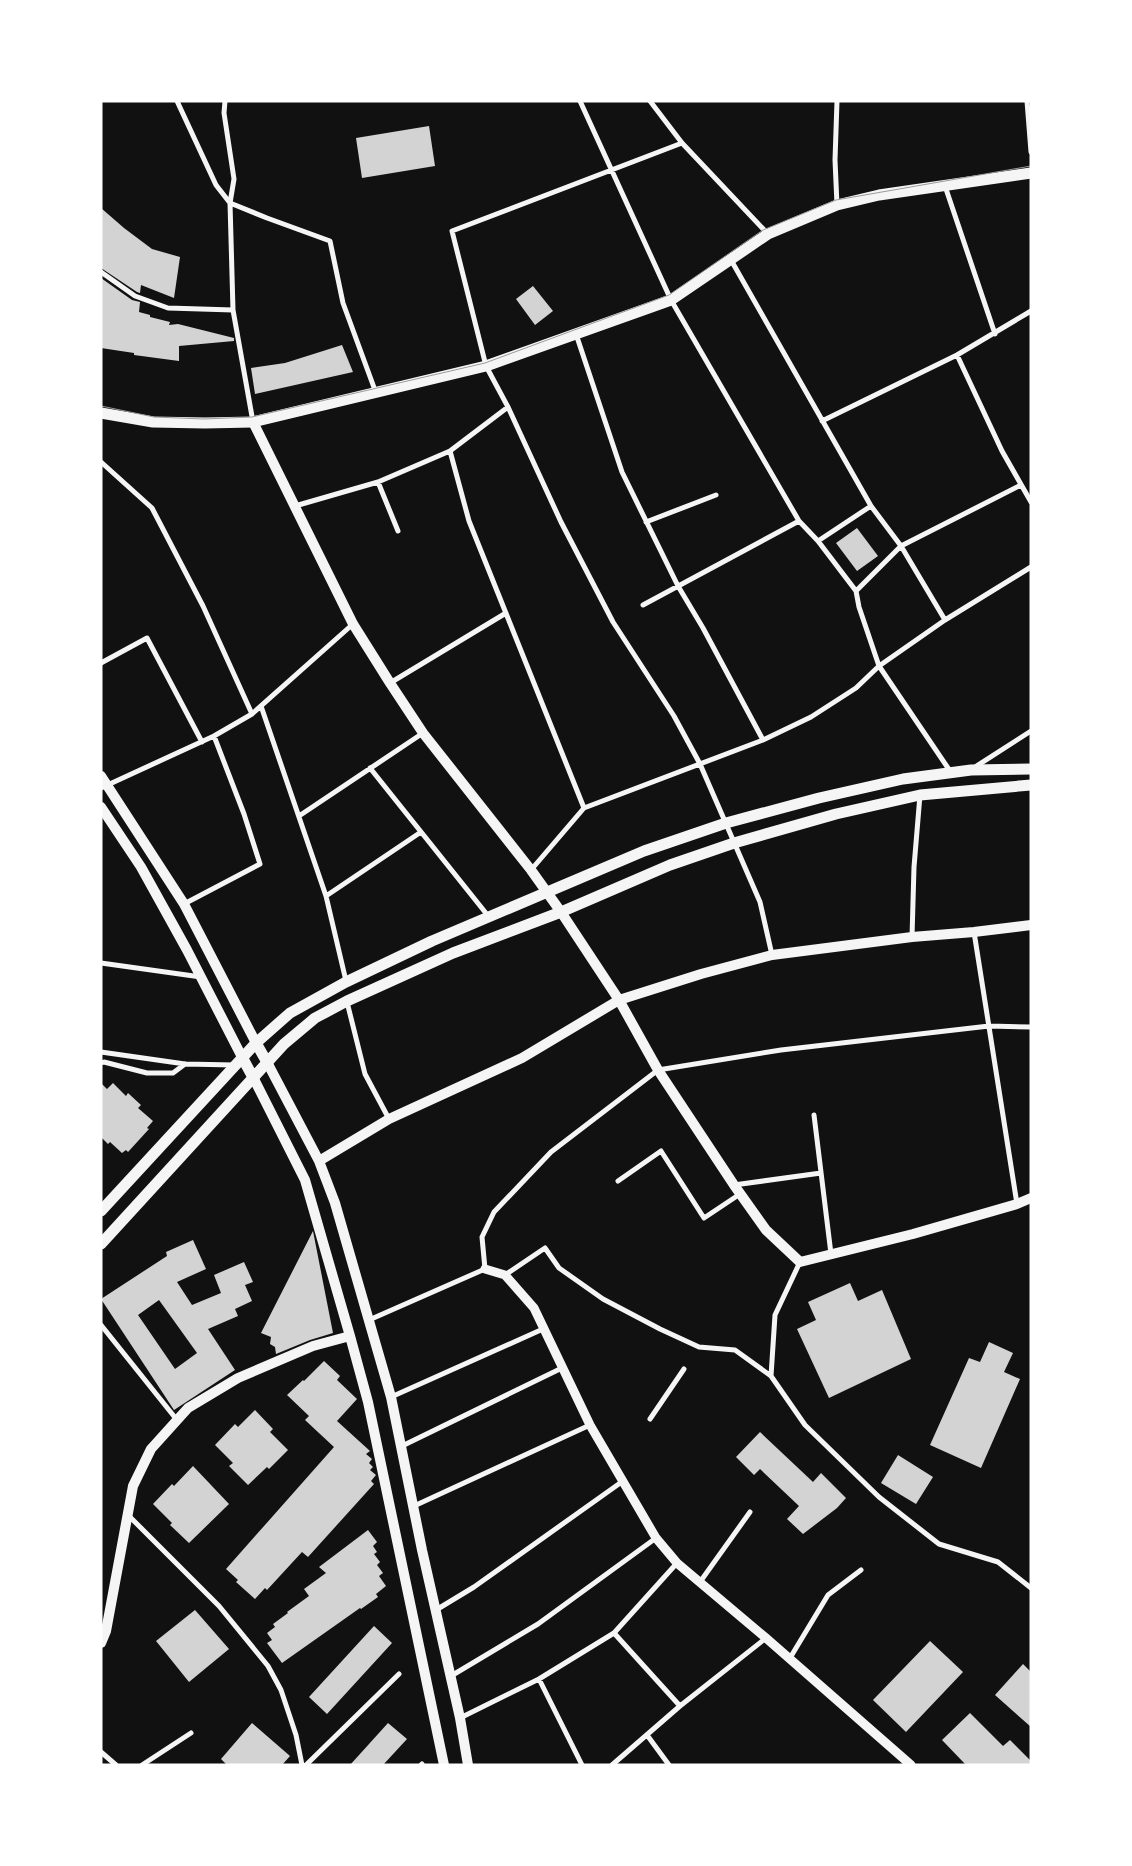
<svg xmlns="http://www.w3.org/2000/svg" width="1132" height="1866" font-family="'Work Sans',sans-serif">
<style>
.building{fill:#d3d3d3;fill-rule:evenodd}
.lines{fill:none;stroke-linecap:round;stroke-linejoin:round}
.minor{stroke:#f5f5f5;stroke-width:5}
.tertiary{stroke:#f5f5f5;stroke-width:9}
.secondary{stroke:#f5f5f5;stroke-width:10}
.primary{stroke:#f5f5f5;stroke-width:11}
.tram{stroke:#9a9a9a;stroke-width:1}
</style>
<rect width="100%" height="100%" fill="#111"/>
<path class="building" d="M429 126 435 166 362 178 356 138Z
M101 208 124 228 152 249 180 257 174 298 141 285 140 293 137 292 101 268Z
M101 278 132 300 140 302 139 312 150 315V317L170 322 169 325 178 324 234 338V341L179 346V361L134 355V353L101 348Z
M533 286 553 311 535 325 516 299Z
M342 345 353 372 255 394 251 368 285 363Z
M857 528 878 556 857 571 836 543Z
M101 1083 107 1089 113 1083 126 1096 128 1093 141 1105 138 1108 153 1121 147 1128 149 1129 128 1152 126 1150 122 1153 110 1142 108 1144 101 1137Z
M313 1231 333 1333 310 1340 276 1354 275 1347 270 1344 271 1337 261 1333Z
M193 1240 206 1269 177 1282 192 1305 221 1293 214 1275 244 1262 253 1282 245 1285 252 1301 235 1309 238 1316 208 1329 235 1370 174 1410 101 1299 167 1256 166 1252ZM159 1300 197 1353 175 1369 138 1315Z
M850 1283 858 1301 882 1290 911 1359 829 1398 797 1329 816 1320 808 1302Z
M989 1342 1013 1353 1004 1372 1020 1379 981 1468 930 1445 969 1358 980 1362Z
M324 1361 340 1376 337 1380 357 1399 337 1421 370 1451 366 1454 372 1459 369 1463 373 1467 370 1470 376 1475 371 1481 374 1484 308 1557 302 1552 267 1590 265 1588 255 1599 236 1582 238 1580 226 1569 334 1447 305 1420 309 1416 287 1395 303 1380 304 1381Z
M255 1410 273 1429 270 1432 288 1450 269 1469 267 1467 248 1485 229 1466 233 1463 215 1445 235 1424 238 1427Z
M760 1432 813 1482 821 1473 846 1498 837 1508 803 1534 787 1519 799 1506 760 1469 754 1475 736 1457Z
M898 1455 933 1477 916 1504 881 1483Z
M193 1466 229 1504 189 1543 170 1525 172 1523 153 1504 172 1484 174 1486Z
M368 1530 377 1542 373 1546 377 1552 374 1554 380 1562 377 1565 383 1573 379 1576 386 1586 376 1594 378 1597 361 1609 360 1608 282 1663 267 1643 272 1640 267 1633 275 1627 273 1624 288 1613 287 1612 309 1596 304 1589 326 1573 319 1567Z
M195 1610 229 1649 189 1682 156 1641Z
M374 1626 392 1643 327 1714 309 1697Z
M930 1641 963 1672 906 1732 873 1700Z
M1023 1664 1031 1672V1727L995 1695Z
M970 1713 1003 1746 1010 1740 1031 1761V1765H966L942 1740Z
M252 1723 290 1756 282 1765H227L221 1759Z
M388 1723 407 1739 383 1765H350Z"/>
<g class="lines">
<path class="minor" d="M177 101 216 185 230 203 233 310 253 422
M225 101 224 113 234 179 230 203 267 218 330 241 343 303 376 393
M580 101 671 300 799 521 818 541 856 591 859 607 879 666 950 771
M650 101 682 143 768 234
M1027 101 1031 152
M682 143 452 231 486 366 508 407 561 522 613 622 674 716 700 764 760 902 772 955
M945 186 995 334
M837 205 835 160 837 101
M731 260 871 506 901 546 945 620
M101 272 135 296 168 308 233 310
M576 334 622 472 678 586 703 628 763 740
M957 355 1002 451 1031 502
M508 407 450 451 469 521 584 808
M822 421 957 355 1031 311
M101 462 152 508 203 606 252 714
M378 482 398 531
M295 506 378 482 450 451
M646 522 716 495
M818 541 871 506
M856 591 901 546 1021 485
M643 605 799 521
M101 663 147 638 202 742
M390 683 506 613
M261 706 326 896 346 981
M975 767 1031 731
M370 768 489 917
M101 788 214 736 252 714 353 624
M299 816 423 733
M531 870 584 808 763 740 811 717 856 688 879 666 945 620 1031 567
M326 896 421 832
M184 904 260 864 244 814 214 736
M974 932 1017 1204
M912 937 914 867 920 795
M101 963 201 977
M347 1002 365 1074 389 1119
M101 1052 185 1064 234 1065
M101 1063 104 1062 147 1073H173L185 1064
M814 1115 831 1254
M618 1181 661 1151 704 1218 740 1194
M734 1185 821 1173
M800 1262 775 1315 771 1376 805 1425 879 1497 939 1544 998 1562 1031 1588
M505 1275 545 1248 559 1268 603 1299 660 1329 699 1347 735 1350 771 1376
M369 1320 485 1269 482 1237 494 1212 551 1152 658 1070 781 1050 989 1026 1031 1027
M101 1325 177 1420
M391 1397 543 1329
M650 1419 684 1369
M402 1446 562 1368
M414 1506 590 1425
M128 1515 219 1606 268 1666 281 1690 296 1735 302 1765
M700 1582 750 1512
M436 1610 474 1587 623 1481
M614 1633 680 1706
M790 1658 828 1595 861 1570
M451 1676 538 1624 656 1538
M539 1679 582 1765
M460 1718 539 1679 614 1633 677 1563
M647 1735 669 1765
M101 1752 116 1765
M142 1765 191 1733
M306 1765 399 1674
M421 1765 422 1764
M612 1765 680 1706 766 1638"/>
<path class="tertiary" d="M485 1269 505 1275 534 1308 590 1425 656 1538 677 1563 766 1638 911 1765"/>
<path class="secondary" d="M253 422 353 624 390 683 423 733 531 870 561 912 619 1000 658 1070 734 1185 766 1230 800 1262 913 1234 1017 1204 1031 1198
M101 776 184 904 256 1043
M101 807 141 867 187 950 242 1057
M268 1064 319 1161 335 1203 391 1397 422 1550 460 1718 468 1765
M254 1079 305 1180 350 1336 368 1402 444 1765
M319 1161 389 1119 522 1058 619 1000 701 974 772 955 912 937 974 932 1031 925
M101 1643 106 1631 133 1486 151 1449 188 1408 238 1378 313 1346 350 1336"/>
<path class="primary" d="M101 413 153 422 205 423 253 422 486 366 671 300 768 234 837 205 879 195 1031 173
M256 1043 268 1064
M242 1057 254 1079
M101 1211 256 1043 290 1013 346 982 432 941 644 851 726 823 819 798 903 779 971 770 1031 769
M101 1244 284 1044 315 1018 347 1001 453 953 561 912 670 865 734 843 836 814 920 795 1031 785"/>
<path class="tram" d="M101 406 154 417 204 419 252 417 485 363 669 295 763 230 836 200 1031 166"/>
</g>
<rect width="1132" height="1866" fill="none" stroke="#ffffff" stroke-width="205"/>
</svg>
